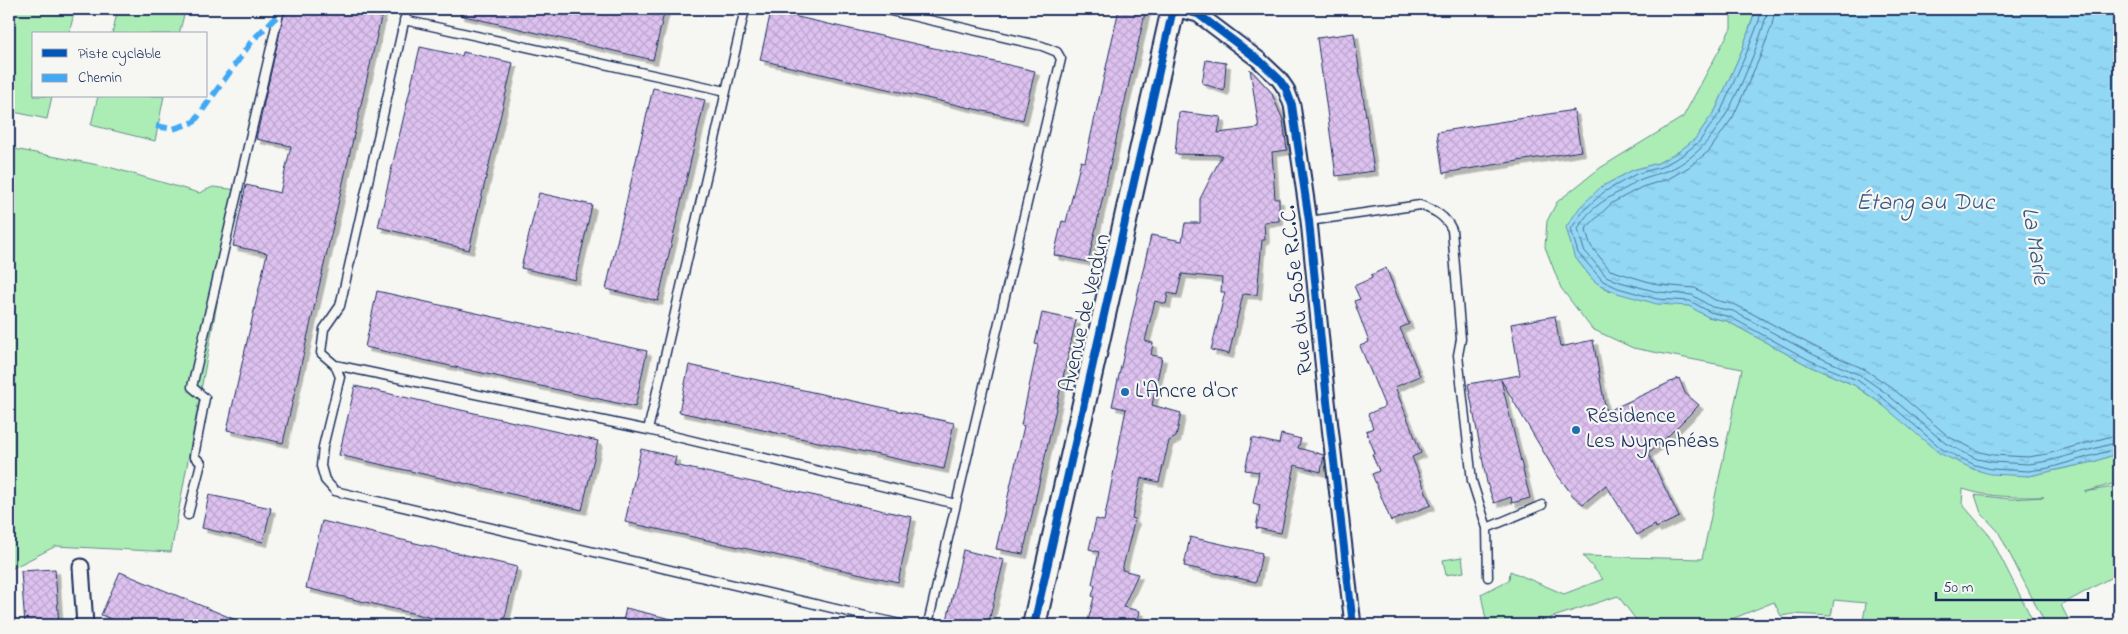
<svg xmlns="http://www.w3.org/2000/svg" width="2128" height="634" font-family="'Indie Flower',sans-serif">
<style>
.green{fill:#acedb6;stroke:#648e8a}
.water{fill:url(#water-ripples);stroke:#6294b8}
.lines{fill:none;stroke-linecap:round;stroke-linejoin:round}
.shore{stroke:#4b729a;stroke-width:1}
.stream{stroke:#6294b8;stroke-width:6}
.building{fill:url(#building-cross-hatch);stroke:#1b2f5e;filter:url(#shadow)}
.service-casing{stroke:#1b2f5e;stroke-width:11}
.minor-casing{stroke:#1b2f5e;stroke-width:19}
.secondary-casing{stroke:#1b2f5e;stroke-width:26}
.service{stroke:#f6f6f2;stroke-width:8}
.minor{stroke:#f6f6f2;stroke-width:15}
.secondary{stroke:#f6f6f2;stroke-width:22}
.quiet{stroke:#3fa9f5;stroke-width:6;stroke-dasharray:12 6;stroke-linecap:butt}
.cycleway-casing{stroke:#f6f6f2;stroke-width:11}
.cycleway{stroke:#0057b8;stroke-width:8}
.poi-dot{fill:#1f6fb2;stroke:#f6f6f2;stroke-width:2}
.labels{text-anchor:middle;dominant-baseline:central;stroke-width:4.5;stroke-linejoin:round;paint-order:stroke}
.street-label{font-size:22px;fill:#1b2f5e;stroke:#f6f6f2}
.poi-label{font-size:22px;fill:#1b2f5e;stroke:#f6f6f2;text-anchor:start}
.water-label{font-size:24px;font-style:italic;fill:#395984;stroke:#f6f6f2}
</style>
<defs>
<pattern id="water-ripples" width="26" height="14" patternUnits="userSpaceOnUse" patternTransform="scale(1.25)"><rect width="26" height="14" fill="#92d7f4"/><path d="M2 4q2-2 4 0t4 0M15 11q2-2 4 0t4 0" fill="none" stroke="#7db9d4"/></pattern>
<pattern id="building-cross-hatch" width="8" height="8" patternUnits="userSpaceOnUse" patternTransform="scale(1.25)"><rect width="8" height="8" fill="#ddc1ef"/><path d="M0 0l8 8M0 8l8-8" fill="none" stroke="#bda6cf"/></pattern>
<filter id="shadow"><feDropShadow dx="4.5" dy="4.5" stdDeviation="0" flood-color="#0004"/></filter>
</defs>
<rect width="100%" height="100%" fill="#f6f6f2"/>
<filter id="ink" filterUnits="userSpaceOnUse"><feTurbulence type="fractalNoise" baseFrequency=".02" numOctaves="2"/><feDisplacementMap in="SourceGraphic" scale="10" xChannelSelector="R" yChannelSelector="G"/><feConvolveMatrix kernelMatrix="1 2 1 2 8 2 1 2 1" color-interpolation-filters="sRGB"/></filter>
<g filter="url(#ink)">
<path class="green" d="M9 9H75L69 34H34V96H52L47 119 9 111Z
M118 9H155L184 15 179 34H112Z
M1731 9H1756L1742 50 1716 109 1695 139 1678 152 1658 163 1633 170 1601 187 1574 256 1593 280 1608 290 1689 306 1708 317 1727 321 1809 366 1854 385 1973 469 2029 476 2093 462 2119 453V482L2085 492 2117 486 2119 490V573L2061 605 2071 625H2046L1998 531 1981 513 1975 495 2010 499 2044 497C2017 497 1990 498 1963 489L1962 504 1990 536 2035 625H1928L1924 622 1920 625H1878L1863 621 1866 603 1834 600 1831 616 1793 614 1781 616 1774 602 1717 625H1640L1618 596 1550 618 1553 625H1487L1481 594 1509 580 1510 571 1564 594 1603 579 1583 556 1702 559 1742 369 1633 348 1592 329 1561 288 1545 247 1547 221 1557 202 1600 168 1683 117 1731 28Z
M98 96H164L155 141 91 125Z
M9 148 109 167 199 193 213 187 238 190 171 552 56 546 9 570Z
M1462 557 1464 572 1446 575 1443 560Z"/>
<path class="water" d="M1756 9H2119V453L2093 462 2029 476 1990 474 1973 469 1939 453 1879 402 1854 385 1809 366 1727 321 1708 317 1689 306 1657 304 1617 293 1600 285 1593 280 1574 256 1566 227 1580 207 1601 187 1633 170 1658 163 1678 152 1695 139 1716 109 1742 50Z"/>
<g class="lines">
<path class="shore" d="M1761 9 1759 21 1747 52 1721 111 1699 142 1681 156 1661 167 1636 174 1604 192 1584 210 1571 229 1578 253 1603 281 1618 288 1657 299 1690 301 1710 312 1730 317 1811 361 1857 380 1883 398 1942 449 1975 465 1991 469 2029 471 2049 468 2119 448
M1767 9C1766 29 1737 97 1725 116 1715 133 1702 150 1685 161 1669 173 1656 173 1639 180 1636 181 1633 184 1630 186 1610 197 1588 207 1578 229L1584 250 1606 276 1620 282 1658 292 1692 295 1712 307 1733 311 1814 355 1860 375 1886 393 1945 443 1977 459 1992 462 2029 464 2048 461 2119 442
M1775 9 1772 25 1760 57 1733 117 1709 151 1689 167 1668 179 1642 187 1612 203 1587 227 1586 231 1591 246 1610 270 1659 285 1695 288 1715 300 1736 305 1817 348 1864 369 1891 387 1949 437 1980 452 1993 455 2028 457 2047 454 2119 434"/>
<path class="stream" d="M2114 454 2119 466"/>
</g>
<path class="building" d="M285 9H383L283 443 227 430 267 253 233 246 246 185 280 193 291 146 256 139Z
M461 9H665L653 60 460 15Z
M1119 9H1146L1088 262 1054 255 1062 221 1066 222 1081 161 1085 162Z
M771 11 1035 71 1023 120 760 60Z
M1354 33 1374 171 1336 176 1317 38Z
M420 47 462 56 463 52 513 63 469 250 378 227Z
M1206 60 1226 63 1224 91 1202 83Z
M1250 69 1271 92 1283 120 1287 150 1272 152 1275 199H1279V221L1264 222 1265 240H1262L1257 295 1243 294 1229 354 1211 350 1225 292H1221L1222 278 1182 274 1177 295 1168 293 1166 304 1155 301 1145 341 1153 343 1151 355 1162 357 1152 405 1181 413 1176 437 1169 441 1159 482 1141 478 1132 518 1135 519 1122 570 1138 574 1123 607 1140 611 1137 625H1125L1109 621 1108 625H1087L1094 597 1092 596 1095 586 1092 584 1099 552 1089 549 1096 519 1104 521 1126 409 1112 406 1151 235 1182 241 1185 223H1200V199L1222 155 1175 154 1179 112 1221 117 1218 133 1259 128Z
M653 88 705 100 658 301 606 289Z
M1574 110 1581 151 1443 173 1437 132Z
M539 193 592 205 575 280 521 268Z
M1386 268 1409 324 1400 328 1420 376 1395 387 1421 453 1412 457 1431 505 1391 521 1372 474 1379 471 1372 454 1375 453 1366 431 1373 428 1368 414 1384 407V404L1360 346 1369 342 1354 301 1360 299 1354 286 1372 278 1371 275Z
M377 291 647 351 635 407 365 347Z
M1042 313 1076 320 1023 554 996 549 1024 426 1021 425 1038 345 1035 344Z
M1555 316 1560 347 1593 340 1606 412 1679 378 1685 393 1699 405 1668 436 1648 453 1679 517 1656 528 1655 525 1637 535 1606 485 1583 504 1573 496 1556 473 1501 380 1530 498 1512 503 1511 497 1494 503 1487 483 1468 384 1520 375 1511 324Z
M689 365 954 423 944 469 679 412Z
M355 386 598 441 582 510 339 455Z
M1281 434 1301 439 1298 448 1324 455 1321 472 1295 465 1281 533 1256 528 1260 505 1253 503 1259 472 1245 470 1252 438 1279 444Z
M641 449 676 457 674 465 912 517 898 582 625 522Z
M209 495 271 508 263 542 202 528Z
M322 521 517 567 503 625H462L306 588Z
M1190 537 1262 553 1256 582 1184 566Z
M963 550 1004 560 988 625H946Z
M55 569 59 625H25L21 571Z
M120 572 248 625H126L101 615Z
M626 608 671 619V625H622Z"/>
<g class="lines">
<defs>
<path id="service" d="M407 9 340 306 324 329 321 353 335 365 340 377 323 447 321 466 325 480 335 491 904 625
M882 9 1042 46 1057 52 1061 59 929 619 925 625
M404 20 726 91
M1309 221 1420 205C1434 210 1446 216 1452 230L1461 339 1458 355 1472 481 1487 528 1488 577
M335 365 648 430 956 504
M648 430 745 9
M188 515 201 463 194 456 205 398 192 387 280 9
M1487 528 1542 505
M1784 625H1795"/>
<path id="minor" d="M1178 9 1198 14 1259 60 1279 79 1286 89 1292 105 1309 221 1327 401 1353 625
M81 567 85 625"/>
<path id="secondary" d="M1034 625 1173 9"/>
</defs>
<use href="#service" class="service-casing"/>
<use href="#minor" class="minor-casing"/>
<use href="#secondary" class="secondary-casing"/>
<use href="#service" class="service"/>
<use href="#minor" class="minor"/>
<use href="#secondary" class="secondary"/>
<path class="quiet" d="M156 126 173 129 194 122 252 41 279 14"/>
<defs>
<path id="cycleway" d="M1178 9 1198 14 1259 60 1279 79 1286 89 1292 105 1309 221 1327 401 1353 625
M1034 625 1173 9"/>
</defs>
<use href="#cycleway" class="cycleway-casing"/>
<use href="#cycleway" class="cycleway"/>
</g>
</g>
<g class="poi-dot">
<circle cx="1125" cy="392" r="5"/>
<circle cx="1576" cy="430" r="5"/>
</g>
<g class="labels">
<g class="street-label">
<text transform="translate(1298 290) rotate(-96)">Rue du 505e R.C.C.</text>
<text transform="translate(1086 313) rotate(-77)">Avenue de Verdun</text>
</g>
<g class="poi-label">
<text x="1135" y="392">L'Ancre d'Or</text>
<text x="1586" y="417">Résidence<tspan x="1586" dy="25">Les Nymphéas</tspan></text>
</g>
<g class="water-label">
<text x="1925" y="203">Étang au Duc</text>
<text transform="translate(2034 246) rotate(81)">La Marle</text>
</g>
</g>
<rect width="2128" height="634" fill="none" stroke="#f6f6f2" stroke-width="30"/>
<rect x="15" y="15" width="2098" height="604" fill="none" stroke="#1b2f5e" stroke-width="2" filter="url(#ink)"/>
<rect x="32" y="32" width="175" height="65" fill="#f6f6f2" stroke="#9ea6b7"/>
<rect x="42" y="49" width="25" height="8" fill="#0057b8" stroke="#9ea6b7"/>
<text x="78" y="58" font-size="15" fill="#1b2f5e">Piste cyclable</text>
<rect x="42" y="74" width="25" height="8" fill="#3fa9f5" stroke="#9ea6b7"/>
<text x="78" y="82" font-size="15" fill="#1b2f5e">Chemin</text>
<path d="M1936 592v8h152v-8" fill="none" stroke="#1b2f5e" stroke-width="2.5"/>
<text x="1943" y="592" font-size="15" fill="#1b2f5e" stroke="#f6f6f2" stroke-width="4" paint-order="stroke">50 m</text>
</svg>
